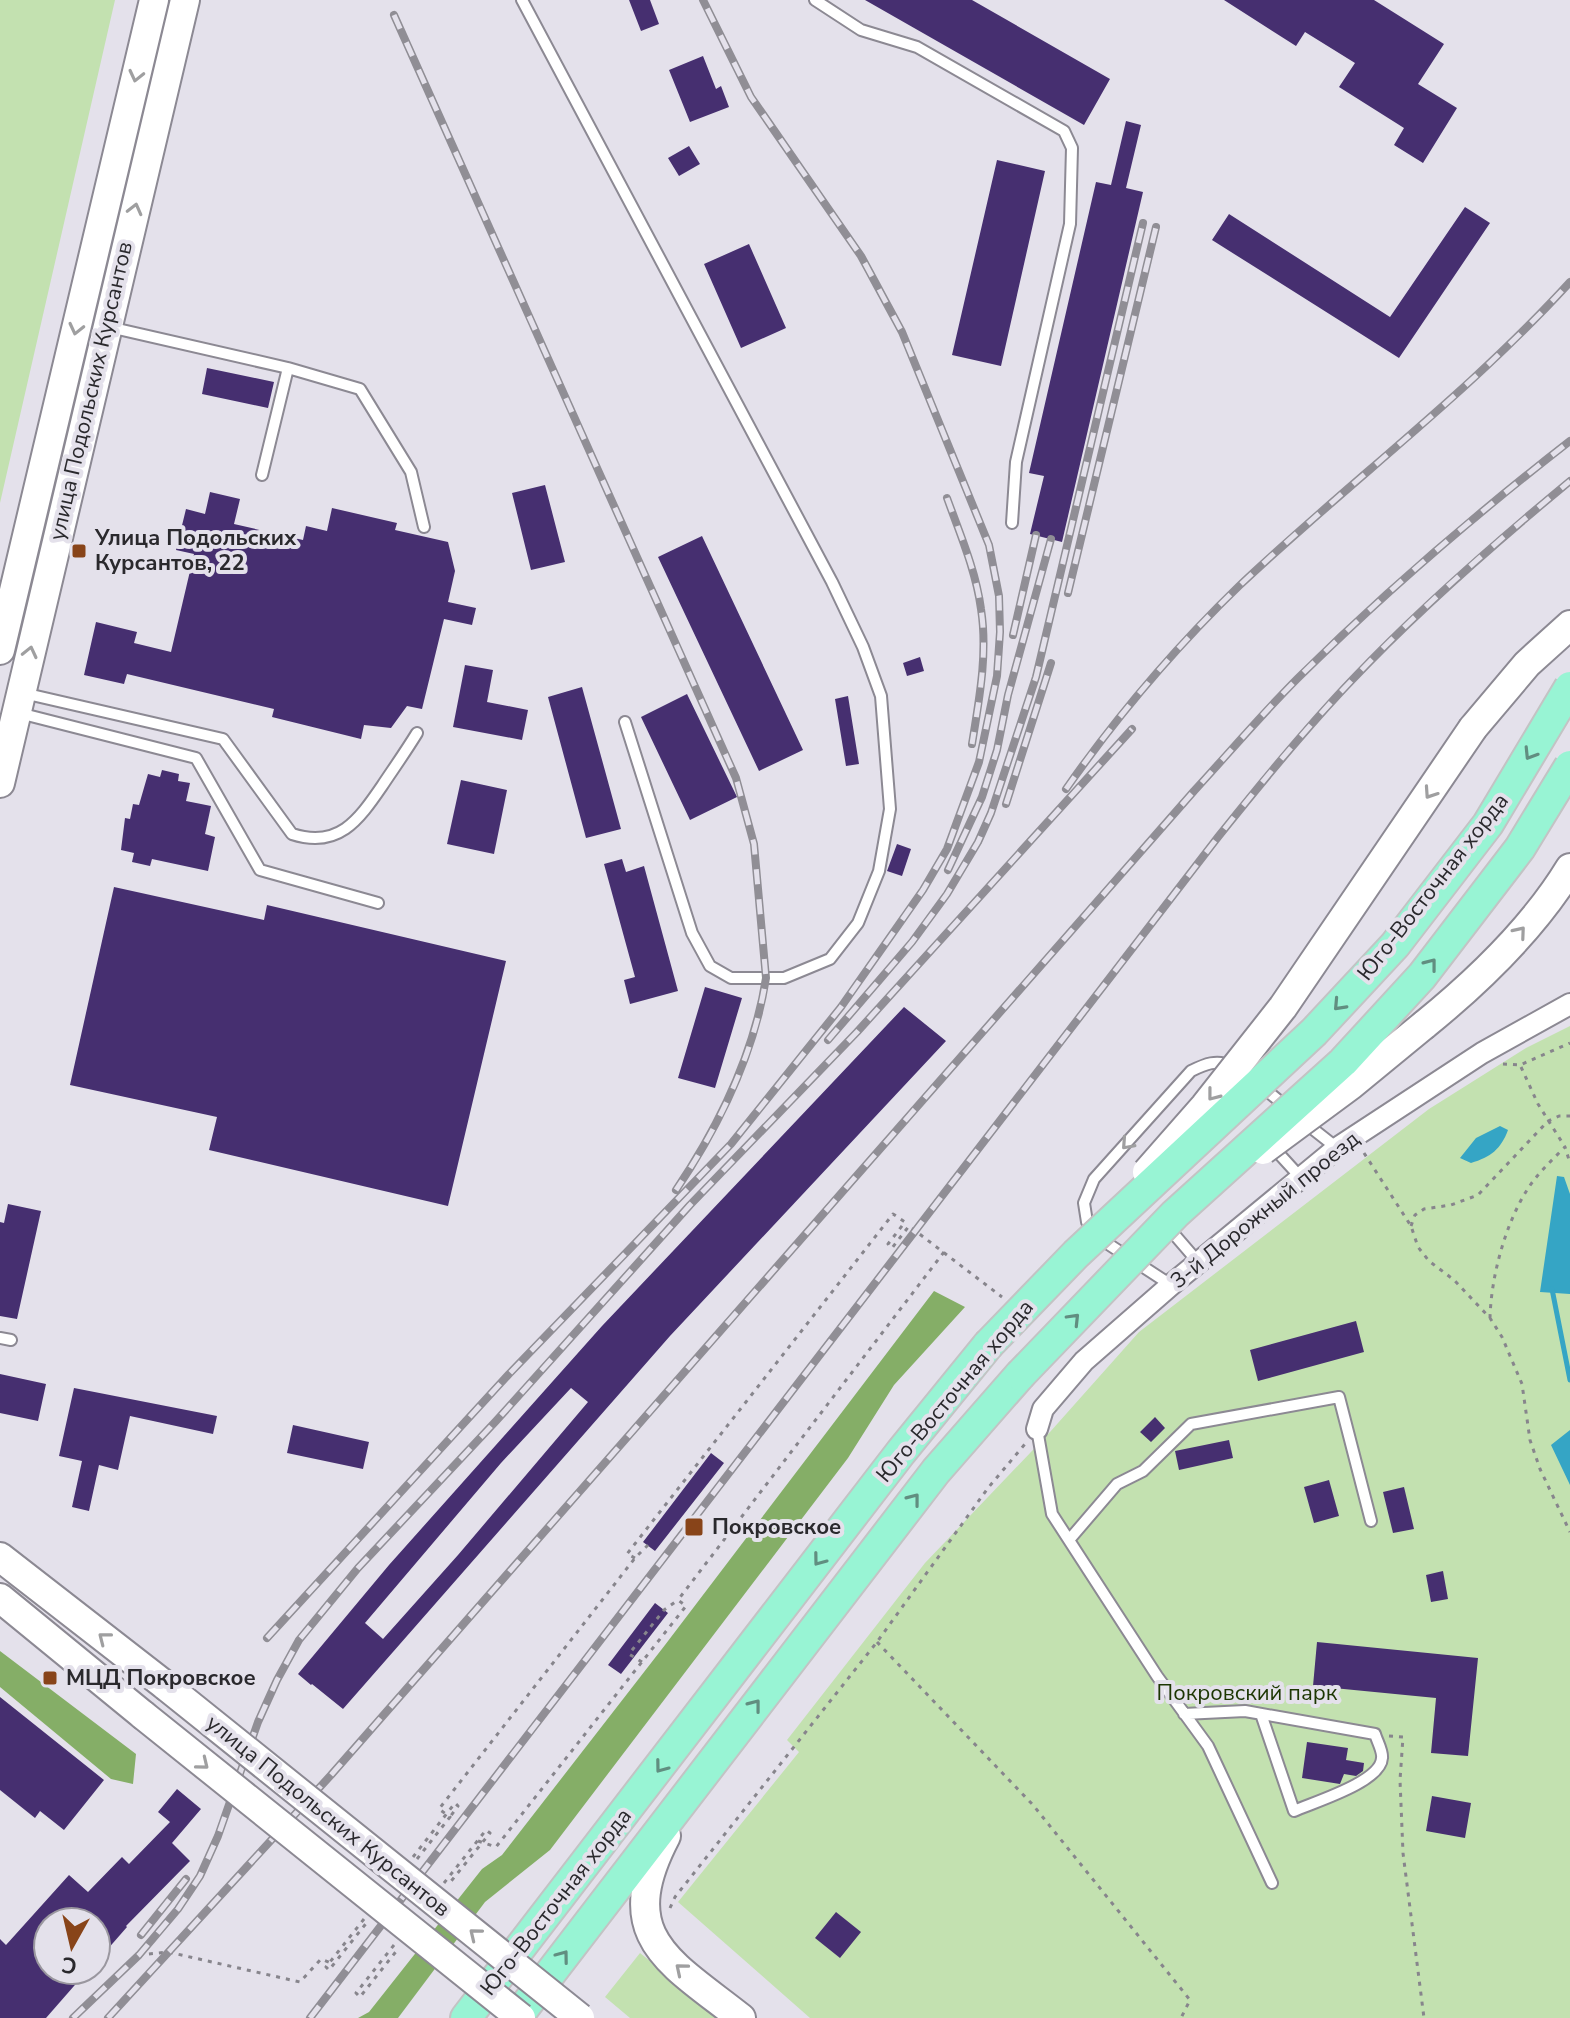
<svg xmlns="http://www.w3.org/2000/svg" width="1570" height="2018" font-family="'Nunito Sans',sans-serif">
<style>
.green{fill:#c3e1b0}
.forest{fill:#85ae67}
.water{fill:#35a5c5}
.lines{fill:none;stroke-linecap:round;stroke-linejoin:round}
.stream{stroke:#35a5c5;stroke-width:5}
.building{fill:#462f70;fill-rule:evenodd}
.lane-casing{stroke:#8c8993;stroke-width:14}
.street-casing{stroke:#8c8993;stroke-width:24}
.secondary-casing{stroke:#8c8993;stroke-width:32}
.primary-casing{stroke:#c3c3c4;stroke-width:34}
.path{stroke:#87858c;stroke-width:3;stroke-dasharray:4 6;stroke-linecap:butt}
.lane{stroke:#fff;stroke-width:10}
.street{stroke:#fff;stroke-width:20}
.secondary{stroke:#fff;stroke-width:28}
.primary{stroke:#98f4d4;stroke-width:30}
.rail-casing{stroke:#908e95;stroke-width:8}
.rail{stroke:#e4e1eb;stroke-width:5;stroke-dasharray:15;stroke-linecap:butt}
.secondary-bridge-casing{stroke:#8c8993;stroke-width:32;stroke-linecap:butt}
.primary-bridge-casing{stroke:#c3c3c4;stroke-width:34;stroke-linecap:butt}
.secondary-bridge{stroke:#fff;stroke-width:28}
.primary-bridge{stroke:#98f4d4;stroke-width:30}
.oneway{stroke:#9f9fa0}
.oneway2{stroke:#618e80}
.poi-dot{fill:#884419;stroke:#e4e1eb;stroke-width:3}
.labels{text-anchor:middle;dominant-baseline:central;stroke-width:8;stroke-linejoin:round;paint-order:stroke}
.street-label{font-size:22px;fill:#2a292d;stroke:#e4e1eb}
.poi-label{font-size:22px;font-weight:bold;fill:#2a292d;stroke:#e4e1eb;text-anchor:start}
.park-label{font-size:22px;fill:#1c3602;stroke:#e4e1eb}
</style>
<rect width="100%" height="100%" fill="#e4e1eb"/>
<path class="green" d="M0 0H115L0 503Z
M1570 1026V2018H810L678 1902 799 1752 787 1740 925 1563 1050 1432 1139 1332 1429 1109 1526 1048Z
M640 1953 721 2018H630L605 1997Z"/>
<path class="forest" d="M934 1291 965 1307 894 1385 848 1458 550 1850 485 1902 398 2018H358L369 2012 482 1869 502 1855 665 1645Z
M0 1651 136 1754 133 1784 111 1779 0 1687Z"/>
<path class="water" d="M1500 1126 1508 1130C1501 1149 1491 1157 1471 1163L1460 1158 1476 1138Z
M1557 1176 1564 1177 1570 1194V1294L1540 1292Z
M1570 1430V1485L1551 1445Z"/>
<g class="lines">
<path class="stream" d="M1552 1289 1570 1380"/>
</g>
<path class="building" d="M629 0H650L659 24 641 31Z
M865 0H972L1110 79 1084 125Z
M1224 0H1374L1444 44 1418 84 1457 108 1423 163 1394 145 1404 128 1339 87 1355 63 1305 32 1296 46Z
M703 56 716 89 721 86 729 107 690 122 669 70Z
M1126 121 1141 125 1126 188 1143 192 1062 542 1030 534 1044 476 1029 473 1096 182 1111 185Z
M689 146 700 164 679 176 668 158Z
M997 160 1045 171 1001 366 952 355Z
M1465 207 1490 223 1399 358 1212 240 1229 214 1390 317Z
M749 244 786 328 741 348 704 264Z
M207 368 274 382 268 408 202 394Z
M545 485 565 562 531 570 512 493Z
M210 492 240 499 234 524 303 540 306 526 327 531 332 508 397 523 395 530 448 542 455 571 448 602 476 608 472 625 444 619 422 709 407 706 391 728 364 725 361 739 272 717 274 709 127 674 124 684 84 675 96 622 137 632 134 643 171 652 194 554 176 550 186 509 205 514Z
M702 536 803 750 759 771 658 557Z
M920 657 924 671 907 676 903 663Z
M465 665 493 670 487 702 528 710 522 740 453 727Z
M582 687 621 829 586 838 548 697Z
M687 694 737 797 690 820 641 717Z
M848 696 859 764 846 766 835 699Z
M162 770 179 774 178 781 190 783 186 801 211 806 205 834 215 837 208 871 152 859 150 866 132 862 134 853 121 850 125 818 130 819 133 804 139 805 148 774 160 777Z
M461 780 507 790 494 854 447 844Z
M897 844 911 849 902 876 887 871Z
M622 859 626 872 644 866 678 991 630 1004 624 980 635 977 604 864Z
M114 887 264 920 267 905 506 961 448 1206 209 1150 217 1117 70 1085Z
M705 987 742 998 715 1088 678 1078Z
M904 1007 946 1041 670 1336 343 1709 312 1684 311 1685 298 1674 389 1565 602 1326ZM571 1388 588 1402 458 1555 383 1639 365 1623 501 1463Z
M8 1204 41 1211 17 1319 0 1316V1222L4 1223Z
M1356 1321 1364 1352 1258 1381 1250 1350Z
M0 1374 46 1384 38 1421 0 1413Z
M74 1388 217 1416 213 1434 130 1416 118 1470 99 1465 89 1511 72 1507 82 1461 59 1456Z
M1155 1417 1165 1428 1151 1442 1140 1432Z
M293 1425 369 1442 363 1469 287 1453Z
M1229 1440 1233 1458 1179 1470 1175 1451Z
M711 1453 724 1463 655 1551 643 1542Z
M1329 1480 1339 1516 1314 1523 1304 1487Z
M1404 1487 1414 1529 1393 1533 1383 1492Z
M1443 1571 1448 1599 1431 1602 1426 1575Z
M655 1603 668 1613 621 1674 608 1665Z
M1317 1642 1478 1658 1468 1756 1431 1753 1436 1698 1313 1686Z
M0 1697 104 1780 64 1830 40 1811 35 1818 0 1790Z
M1307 1742 1348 1748 1346 1760 1364 1763 1363 1771 1356 1776 1344 1774 1340 1784 1302 1778Z
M177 1789 201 1809 172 1843 190 1861 126 1926 127 1927 106 1951 96 1942V1922H48V1970H88L46 2018H0V1939L6 1945 69 1875 88 1892 122 1857 129 1864 170 1822 158 1812Z
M1432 1796 1471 1803 1465 1838 1426 1831Z
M836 1912 861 1932 840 1958 815 1938Z"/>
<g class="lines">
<defs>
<path id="lane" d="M522 0 832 582 863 647 881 696 890 809 879 871 858 923 830 959 784 978H731L710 966 692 933 625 722
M815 0 861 30 917 47 1064 131 1072 148 1070 224 1016 462 1012 523
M109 327 288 368 360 389 411 472 424 527
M262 475 288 368
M23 693 223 739 292 834C338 849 358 821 382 786 394 768 406 751 417 733
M19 713 196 758 260 870 378 903
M1261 1086 1289 1109
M1304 1122 1337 1148
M1271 1145 1302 1179
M1167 1226 1198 1262
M1171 1285 1102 1240 1087 1222 1084 1203 1094 1179 1191 1071C1205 1064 1217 1059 1231 1066
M0 1338 11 1340
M1037 1429 1052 1514 1157 1676 1208 1746 1272 1883
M1069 1540 1117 1484 1143 1471 1191 1424 1339 1397 1371 1521
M1184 1714 1245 1711 1375 1734C1377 1741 1383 1751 1382 1758 1381 1782 1314 1802 1294 1811L1261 1714"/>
<path id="street" d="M1037 1429 1043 1409 1084 1361 1171 1285 1337 1148 1482 1053 1570 1004"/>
<path id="secondary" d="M0 650 154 0
M1473 728 1527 664 1570 625
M0 783 185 0
M1424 1025C1477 982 1534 927 1570 868
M0 1557 166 1686
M0 1598 143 1715
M666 1836C613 1937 669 1961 741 2018"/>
<path id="primary" d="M466 2018 901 1452 988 1345
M516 2018 936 1471 1020 1375"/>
</defs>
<use href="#lane" class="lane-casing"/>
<use href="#street" class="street-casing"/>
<use href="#secondary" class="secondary-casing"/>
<use href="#primary" class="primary-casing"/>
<path class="path" d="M1503 1064 1520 1065 1570 1043
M1521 1067 1538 1104 1565 1147
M1364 1153 1411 1226 1418 1247 1429 1261 1454 1280 1490 1318 1502 1337 1522 1384 1530 1440 1540 1469 1570 1532
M1411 1226 1415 1215 1424 1209 1451 1205 1478 1195 1548 1121 1559 1116H1570
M1490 1318C1491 1277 1505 1225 1527 1190 1537 1174 1551 1161 1565 1147L1570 1163
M635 1558 627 1554 893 1214 905 1222 888 1244 892 1248 909 1226 1002 1297
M877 1642 1033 1805 1190 2000 1181 2018
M642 1662 629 1654 664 1610 678 1600
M1389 1736 1403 1737 1400 1780 1403 1853 1424 2018
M478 1841 496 1847 686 1606 678 1600 944 1252
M413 1857 455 1803 458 1806 450 1817
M417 1859 450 1817 439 1809 635 1558 648 1545
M444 1883 486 1830 490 1833 448 1885
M670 1908 675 1897 877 1642 988 1488 1025 1444
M364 1919 326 1967 329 1970 368 1921
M394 1945 356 1993 360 1997 398 1949
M139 1955 168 1952 300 1982 321 1959 331 1963"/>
<use href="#lane" class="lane"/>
<use href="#street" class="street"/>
<use href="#secondary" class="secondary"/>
<use href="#primary" class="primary"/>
<defs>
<path id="rail" d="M394 15 736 778 754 844 766 978C754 1055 719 1126 676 1190
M947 498C960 534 976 571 981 609 988 654 979 700 972 744
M1068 593 1156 227
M1013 635 1036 535
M1066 789C1117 716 1175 648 1239 586 1348 483 1469 393 1570 282
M1006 804 1051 663
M948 870 982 797 997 750 1008 695 1051 539
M828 1040 912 942 947 894 978 842 991 813 1036 677 1143 223
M267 1638 509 1374 731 1144 841 1007 923 890 947 849 979 762 997 676 1000 632 999 596 989 545 902 332 861 256 751 97 703 0
M141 1935 186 1879
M73 2018 139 1955 178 1909 200 1876 218 1836 258 1722 277 1680 299 1640 358 1568 496 1421 690 1205 857 1032 1132 729
M108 2018 331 1775 1194 791C1229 753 1262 714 1298 678 1383 594 1476 514 1570 441
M310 2018 1218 837C1261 783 1305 729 1353 679 1420 608 1495 543 1570 481"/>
</defs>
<use href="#rail" class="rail-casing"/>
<use href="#rail" class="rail"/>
<defs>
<path id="secondary-bridge" d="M1263 1150 1351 1085 1424 1025
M1147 1172 1205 1106 1283 1007 1473 728
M166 1686 580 2018
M143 1715 521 2018"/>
<path id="primary-bridge" d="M988 1345 1076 1254 1314 1032 1395 945 1488 824 1570 687
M1020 1375 1175 1214 1343 1062 1422 976 1520 848 1570 766"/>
</defs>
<use href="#secondary-bridge" class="secondary-bridge-casing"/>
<use href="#primary-bridge" class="primary-bridge-casing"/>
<use href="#secondary-bridge" class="secondary-bridge"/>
<use href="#primary-bridge" class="primary-bridge"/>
</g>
<defs><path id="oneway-chevron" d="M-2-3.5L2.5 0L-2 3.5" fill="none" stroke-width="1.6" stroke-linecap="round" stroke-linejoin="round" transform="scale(2)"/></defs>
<g class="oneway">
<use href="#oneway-chevron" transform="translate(136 76) rotate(103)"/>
<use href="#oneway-chevron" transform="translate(135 209) rotate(-76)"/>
<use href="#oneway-chevron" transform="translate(76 329) rotate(103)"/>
<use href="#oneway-chevron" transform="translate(30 652) rotate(-77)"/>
<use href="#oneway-chevron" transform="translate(1430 793) rotate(124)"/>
<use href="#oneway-chevron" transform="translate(1520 932) rotate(-50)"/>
<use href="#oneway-chevron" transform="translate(1213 1095) rotate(128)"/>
<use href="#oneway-chevron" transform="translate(1127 1144) rotate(132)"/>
<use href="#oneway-chevron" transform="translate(104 1638) rotate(-142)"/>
<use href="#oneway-chevron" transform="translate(203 1764) rotate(39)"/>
<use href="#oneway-chevron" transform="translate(475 1934) rotate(-141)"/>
<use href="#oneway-chevron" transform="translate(681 1969) rotate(-140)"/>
</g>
<g class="oneway2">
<use href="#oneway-chevron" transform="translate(1530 754) rotate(122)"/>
<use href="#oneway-chevron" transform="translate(1431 964) rotate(-52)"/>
<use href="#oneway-chevron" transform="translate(1339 1005) rotate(133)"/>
<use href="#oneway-chevron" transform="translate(1074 1319) rotate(-46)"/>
<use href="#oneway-chevron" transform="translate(914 1499) rotate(-52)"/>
<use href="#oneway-chevron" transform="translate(819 1560) rotate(127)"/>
<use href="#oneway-chevron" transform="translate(755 1705) rotate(-52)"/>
<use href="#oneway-chevron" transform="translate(661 1767) rotate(127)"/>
<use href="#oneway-chevron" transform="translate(563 1956) rotate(-53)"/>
</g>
<g class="poi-dot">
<rect x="71" y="543" width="16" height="16" rx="4"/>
<rect x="684" y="1517" width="20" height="20" rx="4"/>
<rect x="42" y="1670" width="16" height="16" rx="4"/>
</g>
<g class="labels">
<g class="street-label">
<text transform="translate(91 391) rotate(-77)">улица Подольских Курсантов</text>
<text transform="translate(1433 887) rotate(-52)">Юго-Восточная хорда</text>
<text transform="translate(1265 1210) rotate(-39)">3-й Дорожный проезд</text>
<text transform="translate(955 1391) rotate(-50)">Юго-Восточная хорда</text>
<text transform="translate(328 1816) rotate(39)">улица Подольских Курсантов</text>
<text transform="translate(556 1902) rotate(-52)">Юго-Восточная хорда</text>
</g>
<g class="poi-label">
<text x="95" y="538">Улица Подольских<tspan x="95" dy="25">Курсантов, 22</tspan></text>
<text x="712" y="1527">Покровское</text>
<text x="66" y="1678">МЦД Покровское</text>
</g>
<g class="park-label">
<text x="1247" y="1693">Покровский парк</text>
</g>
</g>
<g transform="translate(72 1946) rotate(188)"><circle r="38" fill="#e4e1eb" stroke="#9a979f" stroke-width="2"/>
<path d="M0-6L14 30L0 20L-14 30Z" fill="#884419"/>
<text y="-12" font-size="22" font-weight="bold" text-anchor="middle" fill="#2a292d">С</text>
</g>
</svg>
